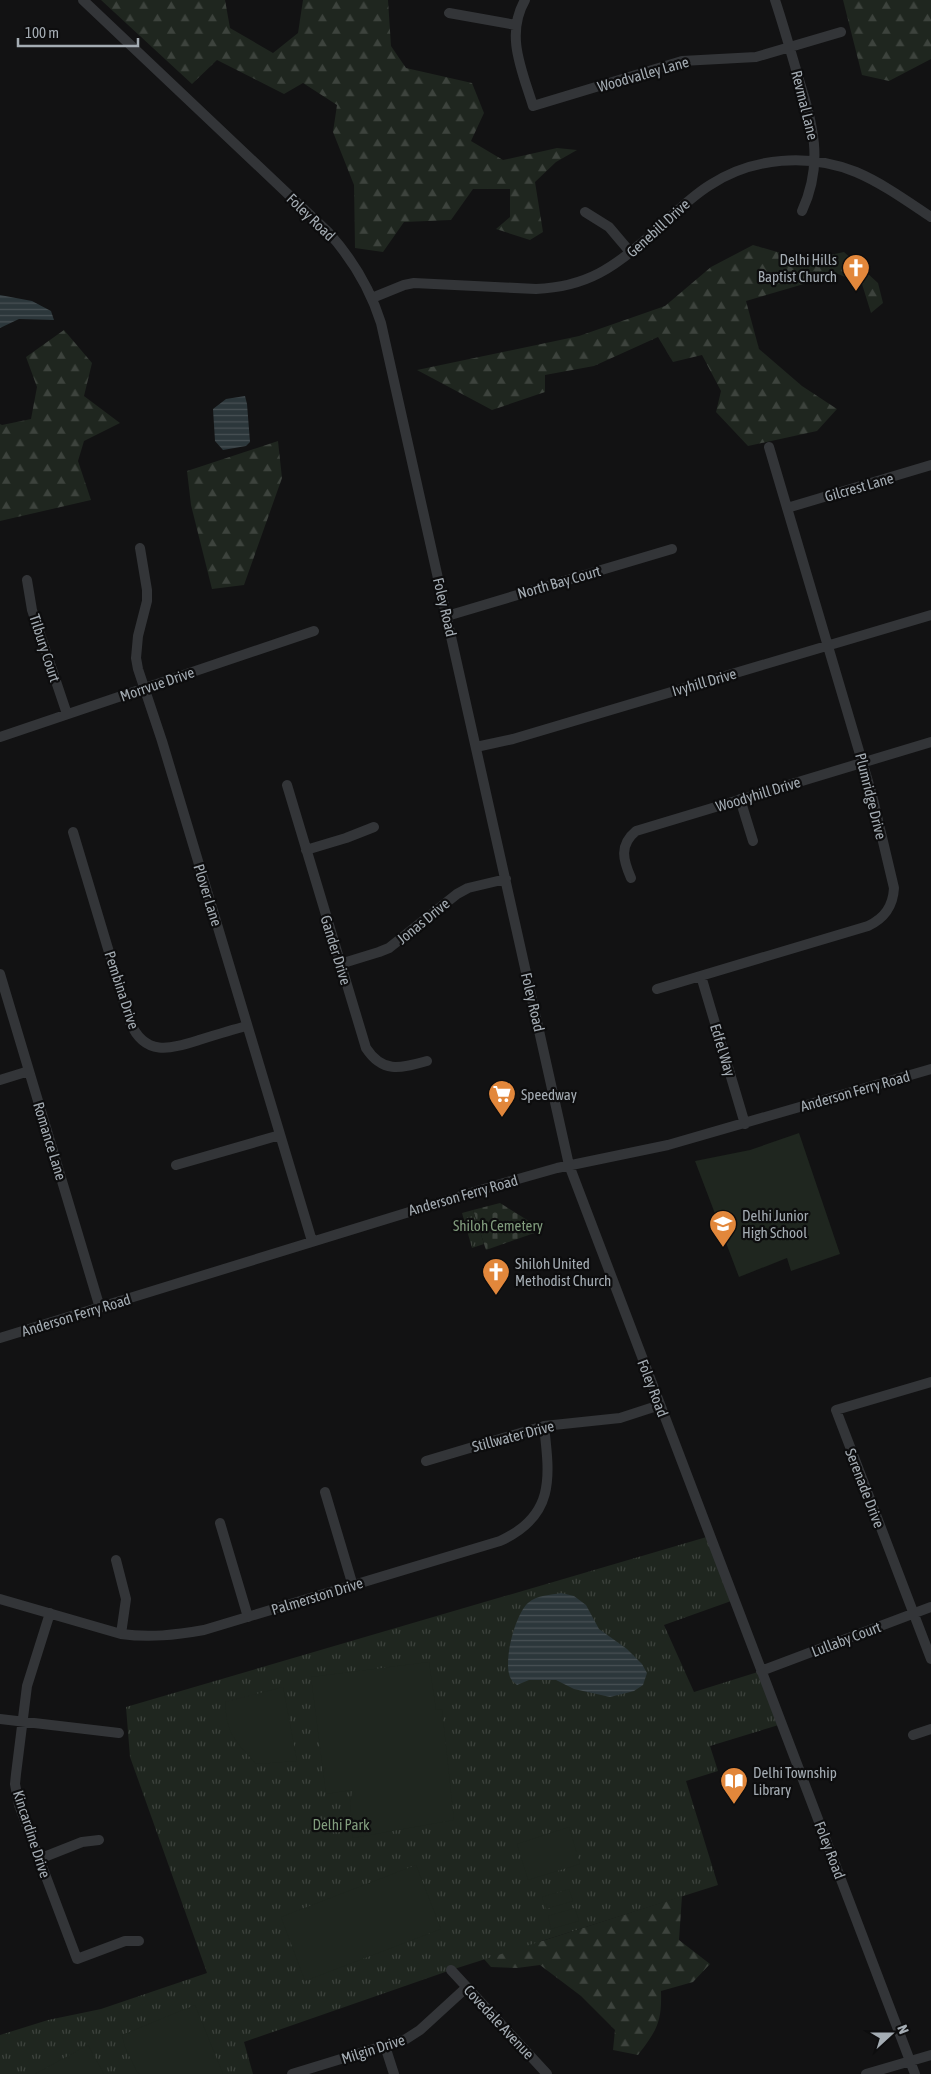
<svg xmlns="http://www.w3.org/2000/svg" width="931" height="2074" font-family="'Asap Condensed',sans-serif">
<style>
.forest{fill:url(#forest-firs)}
.cemetery{fill:url(#cemetery-stones)}
.park{fill:url(#park-tufts)}
.pitch{fill:#1f261f}
.water{fill:url(#water-rules)}
.lines{fill:none;stroke-linecap:round;stroke-linejoin:round}
.minor{stroke:#333538;stroke-width:10}
.labels{text-anchor:middle;dominant-baseline:central;stroke-width:4.5;stroke-linejoin:round;paint-order:stroke}
.street-label{font-size:15px;fill:#a4acb3;stroke:#0d0d0e}
.poi-label{font-size:15px;fill:#a4acb3;stroke:#0d0d0e;text-anchor:start}
.park-label{font-size:15px;fill:#819c7d;stroke:#0d0d0e}
</style>
<defs>
<pattern id="forest-firs" width="22" height="20" patternUnits="userSpaceOnUse" patternTransform="scale(1.25)"><rect width="22" height="20" fill="#1f261f"/><path d="M5 1l3.5 6h-7zM16 11l3.5 6h-7z" fill="#3d433d"/></pattern>
<pattern id="cemetery-stones" width="16" height="16" patternUnits="userSpaceOnUse" patternTransform="scale(1.25)"><rect width="16" height="16" fill="#1f261f"/><path d="M2 7V4a2 2 0 0 1 4 0v3zM10 15v-3a2 2 0 0 1 4 0v3z" fill="#3d433d"/></pattern>
<pattern id="park-tufts" width="24" height="20" patternUnits="userSpaceOnUse" patternTransform="scale(1.25)"><rect width="24" height="20" fill="#1f261f"/><path d="M3 7l-1-3M5 7V3M7 7l1-3M15 17l-1-3M17 17v-4M19 17l1-3" fill="none" stroke="#3d433d"/></pattern>
<pattern id="water-rules" width="6" height="5" patternUnits="userSpaceOnUse" patternTransform="scale(1.25)"><rect width="6" height="5" fill="#2c373b"/><path d="M0 2.5h6" fill="none" stroke="#485155"/></pattern>
</defs>
<rect width="100%" height="100%" fill="#121213"/>
<path class="forest" d="M101 0H225L230 28 273 53 298 33 303 0H388L391 46 406 68 472 83 484 113 471 141 503 160 557 148 577 150 556 162 535 182 543 232 530 240 496 229 510 217V189H473L451 220 404 222 383 252 355 248 354 185 333 132 337 105 303 83 284 94 217 60 192 84Z
M843 0H931V59L889 81 862 75Z
M753 245 791 256 816 258 844 252 878 283 883 303 871 313 862 284 838 274 746 301 759 349 802 386 837 409 817 431 748 446 716 412 721 391 702 355 673 362 658 337 594 366 545 375V392L492 410 417 370 579 336 665 306 711 267Z
M64 330 92 363 84 396 120 423 84 441 78 461 91 500 0 521V424L2 425 31 419 37 387 26 357Z
M278 441 282 478 244 585 212 589 191 505 187 471Z
M682 1896 679 1940 710 1964 693 1982 661 1991C662 2022 657 2030 638 2055L613 2050 615 2030 581 1996 540 1965 517 1968 491 1967 484 1959 467 1964 458 1955 542 1941Z"/>
<path class="cemetery" d="M500 1203 543 1230 486 1250 473 1210Z"/>
<path class="park" d="M473 1210 484 1244 472 1248 462 1213Z
M710 1536 734 1600 664 1625 694 1692 761 1671 782 1724 710 1746 718 1771 686 1781 718 1885 451 1970 244 2042 253 2074H0V2035L48 2020 101 2009 207 1973 130 1757 126 1707Z"/>
<path class="pitch" d="M799 1133 840 1254 791 1271 787 1258 739 1277 695 1161 750 1150Z
M429 1662 436 1710 442 1709 454 1820 353 1838 350 1808 352 1790 326 1794 311 1677Z
M283 1687 297 1761 256 1764C235 1740 227 1736 225 1702Z
M569 1827 580 1864 528 1880 517 1844Z
M416 1865 441 1929 305 1981 281 1917Z
M569 1889 573 1901 546 1909 542 1897Z
M575 1908 579 1921 551 1929 548 1916Z
M195 2005 223 2074H140L137 2072 125 2047 122 2035Z
M88 2045 104 2074H35Z"/>
<path class="water" d="M0 295 32 301 51 311 54 320 19 319 0 328Z
M245 396 247 404 250 442 246 446 223 450 215 441 213 409 226 399Z
M561 1593 574 1596 586 1605 599 1629 627 1649 642 1664 647 1673 643 1685 634 1691 610 1697 574 1689 556 1680H529L517 1685C515 1683 512 1681 511 1679 502 1664 515 1614 528 1603 537 1595 551 1595 561 1593Z"/>
<g class="lines">
<path class="minor" d="M83 0 329 233C353 260 370 288 381 323L569 1165 915 2074
M525 0C505 35 522 70 533 106L682 61 756 57 841 32
M775 0C783 24 790 49 797 73 812 122 825 161 802 211
M449 13 516 25
M585 212 609 227 631 253
M372 298 404 285 414 283 536 289C587 287 615 267 652 234 671 217 689 198 710 185 753 157 809 153 856 172 882 183 907 201 931 217
M787 508 931 465
M140 548 147 590V601L138 636 136 658 138 669 162 741 312 1241
M27 580 32 610 67 714
M447 616 672 549
M0 737 314 631
M476 747 513 739 931 615
M287 785 366 1048C383 1074 401 1068 427 1061
M740 799 753 841
M73 832 130 1022C145 1057 170 1049 199 1040 215 1035 231 1030 247 1026
M306 850 346 838 374 827
M631 878C623 860 619 845 636 831L931 742
M340 964 379 952 389 948 457 894 468 888 506 879
M0 974 100 1308
M701 976 745 1124
M657 989 868 926C885 918 893 906 894 888L872 795 769 447
M0 1080 29 1071
M176 1165 280 1135
M0 1338 497 1185 557 1168 668 1145 931 1069
M931 1382 836 1410 931 1659
M426 1461 544 1426 620 1418 660 1405
M325 1492 353 1586
M220 1523 248 1617
M116 1560 126 1599 121 1634
M0 1599 121 1634C150 1638 175 1635 204 1630L500 1541C555 1516 550 1478 544 1426
M50 1613 27 1686 16 1774 15 1784 19 1805 77 1959 125 1941H139
M761 1671 931 1607
M0 1719 119 1733
M913 1735 931 1729
M39 1859 82 1842 99 1840
M451 1970 547 2074
M385 2046 394 2074
M292 2074 406 2039 420 2030 467 1987
M866 2074 931 2055"/>
</g>
<defs>
<symbol id="church-pin" viewBox="-11 -11 22 30"><path d="M0 17L-7.5 6A9.5 9.5 0 1 1 7.5 6Z" fill="#e2873b" stroke="#0d0d0e"/><path d="M-1.2-6h2.4v3.5h3.3v2.4h-3.3V6h-2.4V-.1h-3.3v-2.4h3.3Z" fill="#fff"/></symbol>
<symbol id="supermarket-pin" viewBox="-11 -11 22 30"><path d="M0 17L-7.5 6A9.5 9.5 0 1 1 7.5 6Z" fill="#e2873b" stroke="#0d0d0e"/><path d="M-6-5.5h2.5l.6 2H6L4.5 2H-2.5L-4.4-4H-6ZM-1.5 3.2a1.3 1.3 0 1 0 .1 0ZM3 3.2a1.3 1.3 0 1 0 .1 0Z" fill="#fff"/></symbol>
<symbol id="school-pin" viewBox="-11 -11 22 30"><path d="M0 17L-7.5 6A9.5 9.5 0 1 1 7.5 6Z" fill="#e2873b" stroke="#0d0d0e"/><path d="M0-5L7-2L0 1L-7-2ZM-4 1L0 2.5L4 1V4Q0 6-4 4Z" fill="#fff"/></symbol>
<symbol id="library-pin" viewBox="-11 -11 22 30"><path d="M0 17L-7.5 6A9.5 9.5 0 1 1 7.5 6Z" fill="#e2873b" stroke="#0d0d0e"/><path d="M-6-4Q-3-5.5-.7-3.5V5Q-3 3-6 4ZM6-4Q3-5.5 .7-3.5V5Q3 3 6 4Z" fill="#fff"/></symbol>
</defs>
<g fill-rule="evenodd">
<use href="#church-pin" x="840" y="252" width="32" height="43"/>
<use href="#supermarket-pin" x="486" y="1078" width="32" height="43"/>
<use href="#school-pin" x="707" y="1208" width="32" height="43"/>
<use href="#church-pin" x="480" y="1256" width="32" height="43"/>
<use href="#library-pin" x="718" y="1765" width="32" height="43"/>
</g>
<g class="labels">
<g class="street-label">
<text transform="translate(643 74) rotate(-16)">Woodvalley Lane</text>
<text transform="translate(805 105) rotate(76)">Revmal Lane</text>
<text transform="translate(311 217) rotate(44)">Foley Road</text>
<text transform="translate(658 228) rotate(-42)">Genebill Drive</text>
<text transform="translate(859 487) rotate(-16)">Gilcrest Lane</text>
<text transform="translate(559 582) rotate(-16)">North Bay Court</text>
<text transform="translate(445 607) rotate(77)">Foley Road</text>
<text transform="translate(45 648) rotate(72)">Tilbury Court</text>
<text transform="translate(704 682) rotate(-16)">Ivyhill Drive</text>
<text transform="translate(157 684) rotate(-19)">Morrvue Drive</text>
<text transform="translate(758 794) rotate(-17)">Woodyhill Drive</text>
<text transform="translate(871 796) rotate(76)">Plumridge Drive</text>
<text transform="translate(208 895) rotate(73)">Plover Lane</text>
<text transform="translate(423 921) rotate(-39)">Jonas Drive</text>
<text transform="translate(336 950) rotate(73)">Gander Drive</text>
<text transform="translate(122 990) rotate(72)">Pembina Drive</text>
<text transform="translate(533 1002) rotate(77)">Foley Road</text>
<text transform="translate(723 1050) rotate(73)">Edfel Way</text>
<text transform="translate(855 1091) rotate(-16)">Anderson Ferry Road</text>
<text transform="translate(50 1141) rotate(73)">Romance Lane</text>
<text transform="translate(463 1195) rotate(-16)">Anderson Ferry Road</text>
<text transform="translate(76 1315) rotate(-17)">Anderson Ferry Road</text>
<text transform="translate(653 1388) rotate(69)">Foley Road</text>
<text transform="translate(513 1436) rotate(-15)">Stillwater Drive</text>
<text transform="translate(865 1488) rotate(69)">Serenade Drive</text>
<text transform="translate(317 1596) rotate(-17)">Palmerston Drive</text>
<text transform="translate(846 1639) rotate(-21)">Lullaby Court</text>
<text transform="translate(32 1834) rotate(72)">Kincardine Drive</text>
<text transform="translate(830 1850) rotate(69)">Foley Road</text>
<text transform="translate(499 2022) rotate(47)">Covedale Avenue</text>
<text transform="translate(373 2049) rotate(-18)">Milgin Drive</text>
</g>
<g class="poi-label">
<text x="837" y="259" text-anchor="end">Delhi Hills<tspan x="837" dy="17">Baptist Church</tspan></text>
<text x="521" y="1094">Speedway</text>
<text x="742" y="1215">Delhi Junior<tspan x="742" dy="17">High School</tspan></text>
<text x="515" y="1263">Shiloh United<tspan x="515" dy="17">Methodist Church</tspan></text>
<text x="753" y="1772">Delhi Township<tspan x="753" dy="17">Library</tspan></text>
</g>
<g class="park-label">
<text x="498" y="1225">Shiloh Cemetery</text>
<text x="341" y="1824">Delhi Park</text>
</g>
</g>
<g transform="translate(891 2034) rotate(69)" stroke="#0d0d0e" stroke-width="4" paint-order="stroke">
<path d="M0-4L9 19L0 12L-9 19Z" fill="#a4acb3"/>
<text y="-8" font-size="14" font-weight="bold" text-anchor="middle" fill="#a4acb3">N</text>
</g>
<path d="M18 38v8h120v-8" fill="none" stroke="#a4acb3" stroke-width="2.5"/>
<text x="25" y="38" font-size="15" fill="#a4acb3" stroke="#0d0d0e" stroke-width="4" paint-order="stroke">100 m</text>
</svg>
